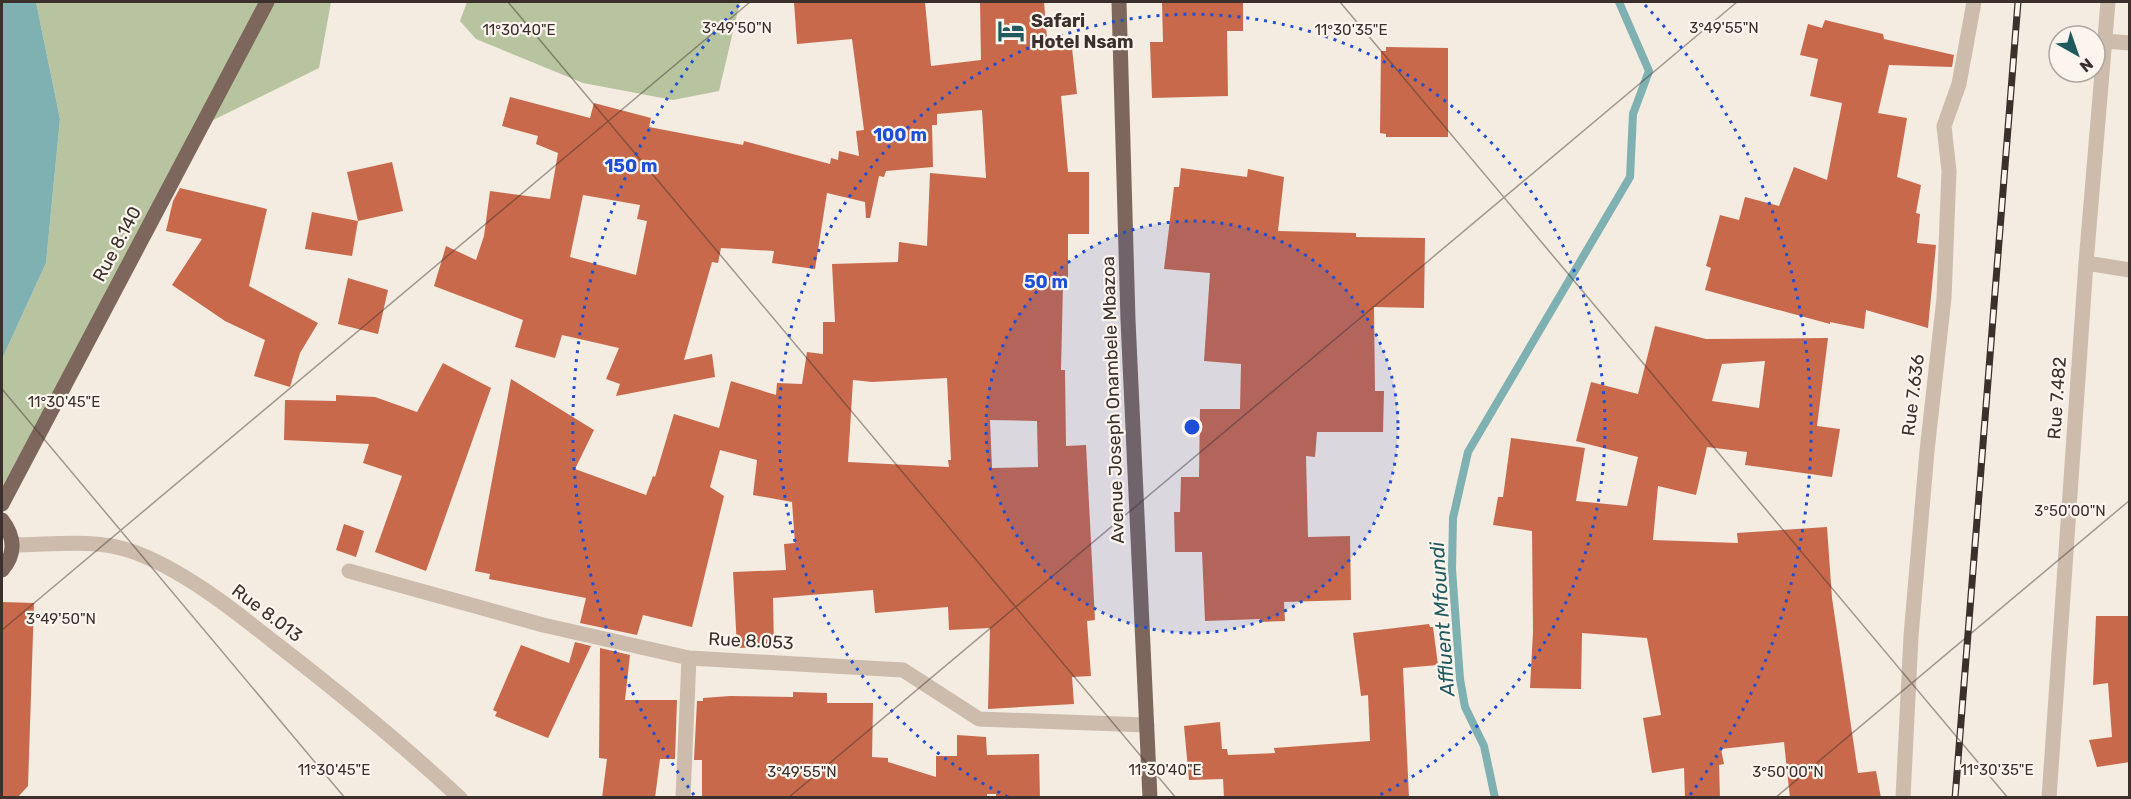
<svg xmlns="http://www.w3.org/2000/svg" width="2131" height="799" font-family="Rubik,sans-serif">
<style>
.green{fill:#b8c4a0}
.water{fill:#7fb0b2}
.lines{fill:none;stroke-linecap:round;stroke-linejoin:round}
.stream{stroke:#7fb0b2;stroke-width:8}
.building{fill:#c8694b;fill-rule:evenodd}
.minor{stroke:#cdbbac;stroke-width:15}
.major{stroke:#7d675c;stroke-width:15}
.rail-casing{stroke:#3b302b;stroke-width:7}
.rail{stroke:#fbf5ee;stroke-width:4.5;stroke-dasharray:14;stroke-linecap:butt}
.ticks{fill:none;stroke:#3b302b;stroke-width:1.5;stroke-opacity:0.45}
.ring{fill:none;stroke:#1d4ed8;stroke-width:3;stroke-dasharray:3 6}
.labels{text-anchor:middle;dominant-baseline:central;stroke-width:4.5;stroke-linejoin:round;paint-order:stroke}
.poi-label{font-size:18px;font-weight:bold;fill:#3b302b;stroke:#fbf5ee;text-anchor:start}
.street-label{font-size:18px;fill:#3b302b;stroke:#fbf5ee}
.water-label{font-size:20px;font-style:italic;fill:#1f5a5e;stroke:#fbf5ee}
.ticks-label{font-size:15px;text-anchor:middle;fill:#3b302b;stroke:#fbf5ee;stroke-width:4.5;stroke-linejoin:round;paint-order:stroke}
.centre{fill:#1d4ed8;stroke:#fbf5ee;stroke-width:3}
.ring-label{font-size:18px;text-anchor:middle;font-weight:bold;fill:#1d4ed8;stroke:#fbf5ee;stroke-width:4.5;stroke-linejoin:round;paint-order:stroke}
</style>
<rect width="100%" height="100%" fill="#f4ebe1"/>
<path class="green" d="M36 2H331L319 68 201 126 2 498V359L46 263 60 119Z
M467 2H740L719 91 673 100 583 83 476 39 460 21Z"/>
<path class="water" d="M2 2H36L60 119 46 263 2 359Z"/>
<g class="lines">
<path class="stream" d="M1495 798 1484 746 1465 707 1460 679 1452 569 1453 518 1468 452 1630 177 1633 114 1649 71 1619 2"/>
</g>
<path class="building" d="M794 2H925L931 66 981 60 980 2H1044L1048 51 1072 48 1077 94 1061 96 1068 172H1089V234H1068V284H1063L1061 370H1065L1066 446 1086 445 1095 620 1087 621 1091 676 1072 677 1074 704 988 709 990 628 949 630 948 607 875 613 873 590 773 598 774 647 737 648 733 572 786 570 784 544 795 543 792 502 753 495 757 460 720 450 710 487 724 496 692 627 643 615 637 635 580 623 586 598 489 579 490 574 475 571 511 379 594 430 575 469 646 495 653 476 655 477 674 414 719 428 731 381 776 395 777 383 802 384 807 352 823 354V322H835L832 264 898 262 899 242 927 246 930 173 986 178 982 110 937 114V125H932L933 167 886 171 884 177 879 176 870 218H866L865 202 827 193 815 269 772 263 774 251 721 248 718 263 712 262 684 360 712 354 715 377 616 396 620 384 606 379 619 348 562 335 555 358 515 347 523 320 434 286 446 246 476 260 484 236 490 191 550 199 558 153 536 144 538 136 502 126 510 97 590 118 594 103 651 118 649 127 743 145 744 141 830 164 831 158 838 160 839 151 859 156 856 131 864 130 852 39 797 44ZM583 195 640 205 637 219 647 221 636 275 570 257ZM947 378 951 460H948L949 467 848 462 853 380 872 382ZM990 420 1037 421 1038 467 992 468Z
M1162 2H1243V31H1227L1228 96 1152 98 1150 42H1163Z
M1825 20 1883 34 1884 39 1954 55 1952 67 1889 65 1878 113 1907 118 1897 177 1921 185 1916 213 1920 214 1917 243 1936 245 1928 328 1866 310 1864 329 1830 322V324L1705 290 1711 268 1706 266 1720 215 1739 220 1745 197 1779 206 1794 167 1827 180 1842 103 1810 96 1818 59 1800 55 1808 24 1822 28Z
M1386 47 1448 48V137H1386V134L1380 133 1381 51H1386Z
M392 162 403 211 358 221 347 172Z
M1181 168 1247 177 1248 169 1284 177 1278 231 1356 233V237L1425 238 1424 308 1374 307 1375 391H1384L1383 432H1317L1315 457 1306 456 1308 537 1350 536 1351 600 1284 602 1285 621 1260 622V619L1205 621 1202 552H1175L1174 512H1180L1181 477H1199L1200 409H1240L1241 364 1204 361 1210 273 1164 269 1174 187H1179Z
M180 188 267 209 249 286 318 323 300 353 290 387 254 376 265 340 225 321 172 285 202 239 166 231 173 201Z
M312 212 358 221 352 256 305 249Z
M348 278 388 290 378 334 338 324Z
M1655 326 1706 339 1828 338 1817 426 1840 429 1832 477 1745 465 1747 452 1707 447 1696 495 1658 486 1653 540 1738 543 1737 533 1827 527 1832 598 1858 773 1876 771 1881 798H1790L1784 742 1721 749 1724 764 1719 765 1720 798H1685L1684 768 1652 773 1643 718 1661 715 1647 638 1582 633 1581 689 1530 688 1533 632 1532 531 1493 525 1498 497H1503L1511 438 1585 448 1576 501 1627 506 1638 457 1576 441 1591 382 1638 394ZM1765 361 1759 408 1712 401 1722 364Z
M443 363 491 388 426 571 375 552 402 476 363 463 369 444 284 440 285 400 336 401V395L375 397 417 412Z
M344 524 364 531 356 557 336 550Z
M2 602 34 603 28 786 17 798H2Z
M2096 616H2130V762L2097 767 2089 740 2112 737 2108 683 2093 685Z
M1429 624 1430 627H1433L1438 665 1403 668 1409 798H1224L1223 779 1189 780 1184 726 1220 722 1222 749H1227L1228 755 1275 753 1274 748 1370 741 1368 695 1361 696 1353 633Z
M575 642 591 646 548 738 495 716 497 712 493 710 521 645 569 663Z
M600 648 630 655 625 700H677L675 759H660L655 798H602L607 759 599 758Z
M793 692 827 693V703H873L872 757 888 758V762L936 777V756H957V735L986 737 987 755 1039 754 1040 798H996V794H987V798H702V760H694L697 701H703V698L730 696 793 697Z"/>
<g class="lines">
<path class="minor" d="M2105 41 2130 43
M2086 263 2130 270
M13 545C50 545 95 538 131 551 183 569 236 612 279 646 341 694 402 744 460 798
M349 571 543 625 689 658 903 670 979 719 1147 725
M683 798 689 658
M1903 798 1911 636 1927 451 1944 298 1949 171 1944 126 1959 84 1974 2
M2049 798 2086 263 2108 2"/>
<path class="major" d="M1119 2 1128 320 1150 798
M2 504 267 2
M2 520C15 537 16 554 2 570"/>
<defs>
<path id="rail" d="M1955 798 2018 2"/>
</defs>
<use href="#rail" class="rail-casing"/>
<use href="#rail" class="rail"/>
</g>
<path class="ticks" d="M508 2 1176 798M1340 2 2008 798M2 389 345 798M2 630 750 2M788 798 1737 2M1775 798 2130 500"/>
<circle cx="1192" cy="427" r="206" fill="#1d4ed8" fill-opacity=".12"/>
<g class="ring">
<circle cx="1192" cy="427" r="206"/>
<path d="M1008 797A413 413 0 1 1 1376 797"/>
<path d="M694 795A619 619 0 0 1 739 5M1645 5A619 619 0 0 1 1690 795"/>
</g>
<defs>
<symbol id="hotel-bare" viewBox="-9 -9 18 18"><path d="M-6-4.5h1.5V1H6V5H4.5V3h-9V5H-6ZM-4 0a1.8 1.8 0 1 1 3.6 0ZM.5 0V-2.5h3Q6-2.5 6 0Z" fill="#1f5a5e" stroke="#fbf5ee" stroke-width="2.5" paint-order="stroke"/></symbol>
</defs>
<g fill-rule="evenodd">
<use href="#hotel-bare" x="992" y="12" width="38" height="38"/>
</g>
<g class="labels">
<g class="poi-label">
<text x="1031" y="21">Safari<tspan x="1031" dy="21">Hotel Nsam</tspan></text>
</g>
<g class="street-label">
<text transform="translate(117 244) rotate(-62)">Rue 8.140</text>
<text transform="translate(1913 395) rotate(-83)">Rue 7.636</text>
<text transform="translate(2057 398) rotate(-86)">Rue 7.482</text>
<text transform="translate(1113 400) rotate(-92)">Avenue Joseph Onambele Mbazoa</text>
<text transform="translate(267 613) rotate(37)">Rue 8.013</text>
<text transform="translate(751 641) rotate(3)">Rue 8.053</text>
</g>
<g class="water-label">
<text transform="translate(1442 619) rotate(-94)">Affluent Mfoundi</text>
</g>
</g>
<g class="ticks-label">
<text x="737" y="33">3°49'50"N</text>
<text x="1724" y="33">3°49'55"N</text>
<text x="519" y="35">11°30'40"E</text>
<text x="1351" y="35">11°30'35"E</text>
<text x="64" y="407">11°30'45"E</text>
<text x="2070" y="516">3°50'00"N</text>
<text x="61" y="624">3°49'50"N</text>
<text x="334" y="775">11°30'45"E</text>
<text x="1165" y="775">11°30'40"E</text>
<text x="1997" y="775">11°30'35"E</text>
<text x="802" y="777">3°49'55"N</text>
<text x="1788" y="777">3°50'00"N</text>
</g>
<circle cx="1192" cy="427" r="9" class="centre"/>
<g class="ring-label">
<text x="900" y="141">100 m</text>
<text x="631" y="172">150 m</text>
<text x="1046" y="288">50 m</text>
</g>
<rect width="2131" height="799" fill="none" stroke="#3b302b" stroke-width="6"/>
<g transform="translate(2077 54) rotate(140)"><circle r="28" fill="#fbf5ee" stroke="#aea6a0" stroke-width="1.5"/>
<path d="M0-4.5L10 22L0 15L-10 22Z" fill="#1f5a5e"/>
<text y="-9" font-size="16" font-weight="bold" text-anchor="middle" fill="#3b302b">N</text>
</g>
</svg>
